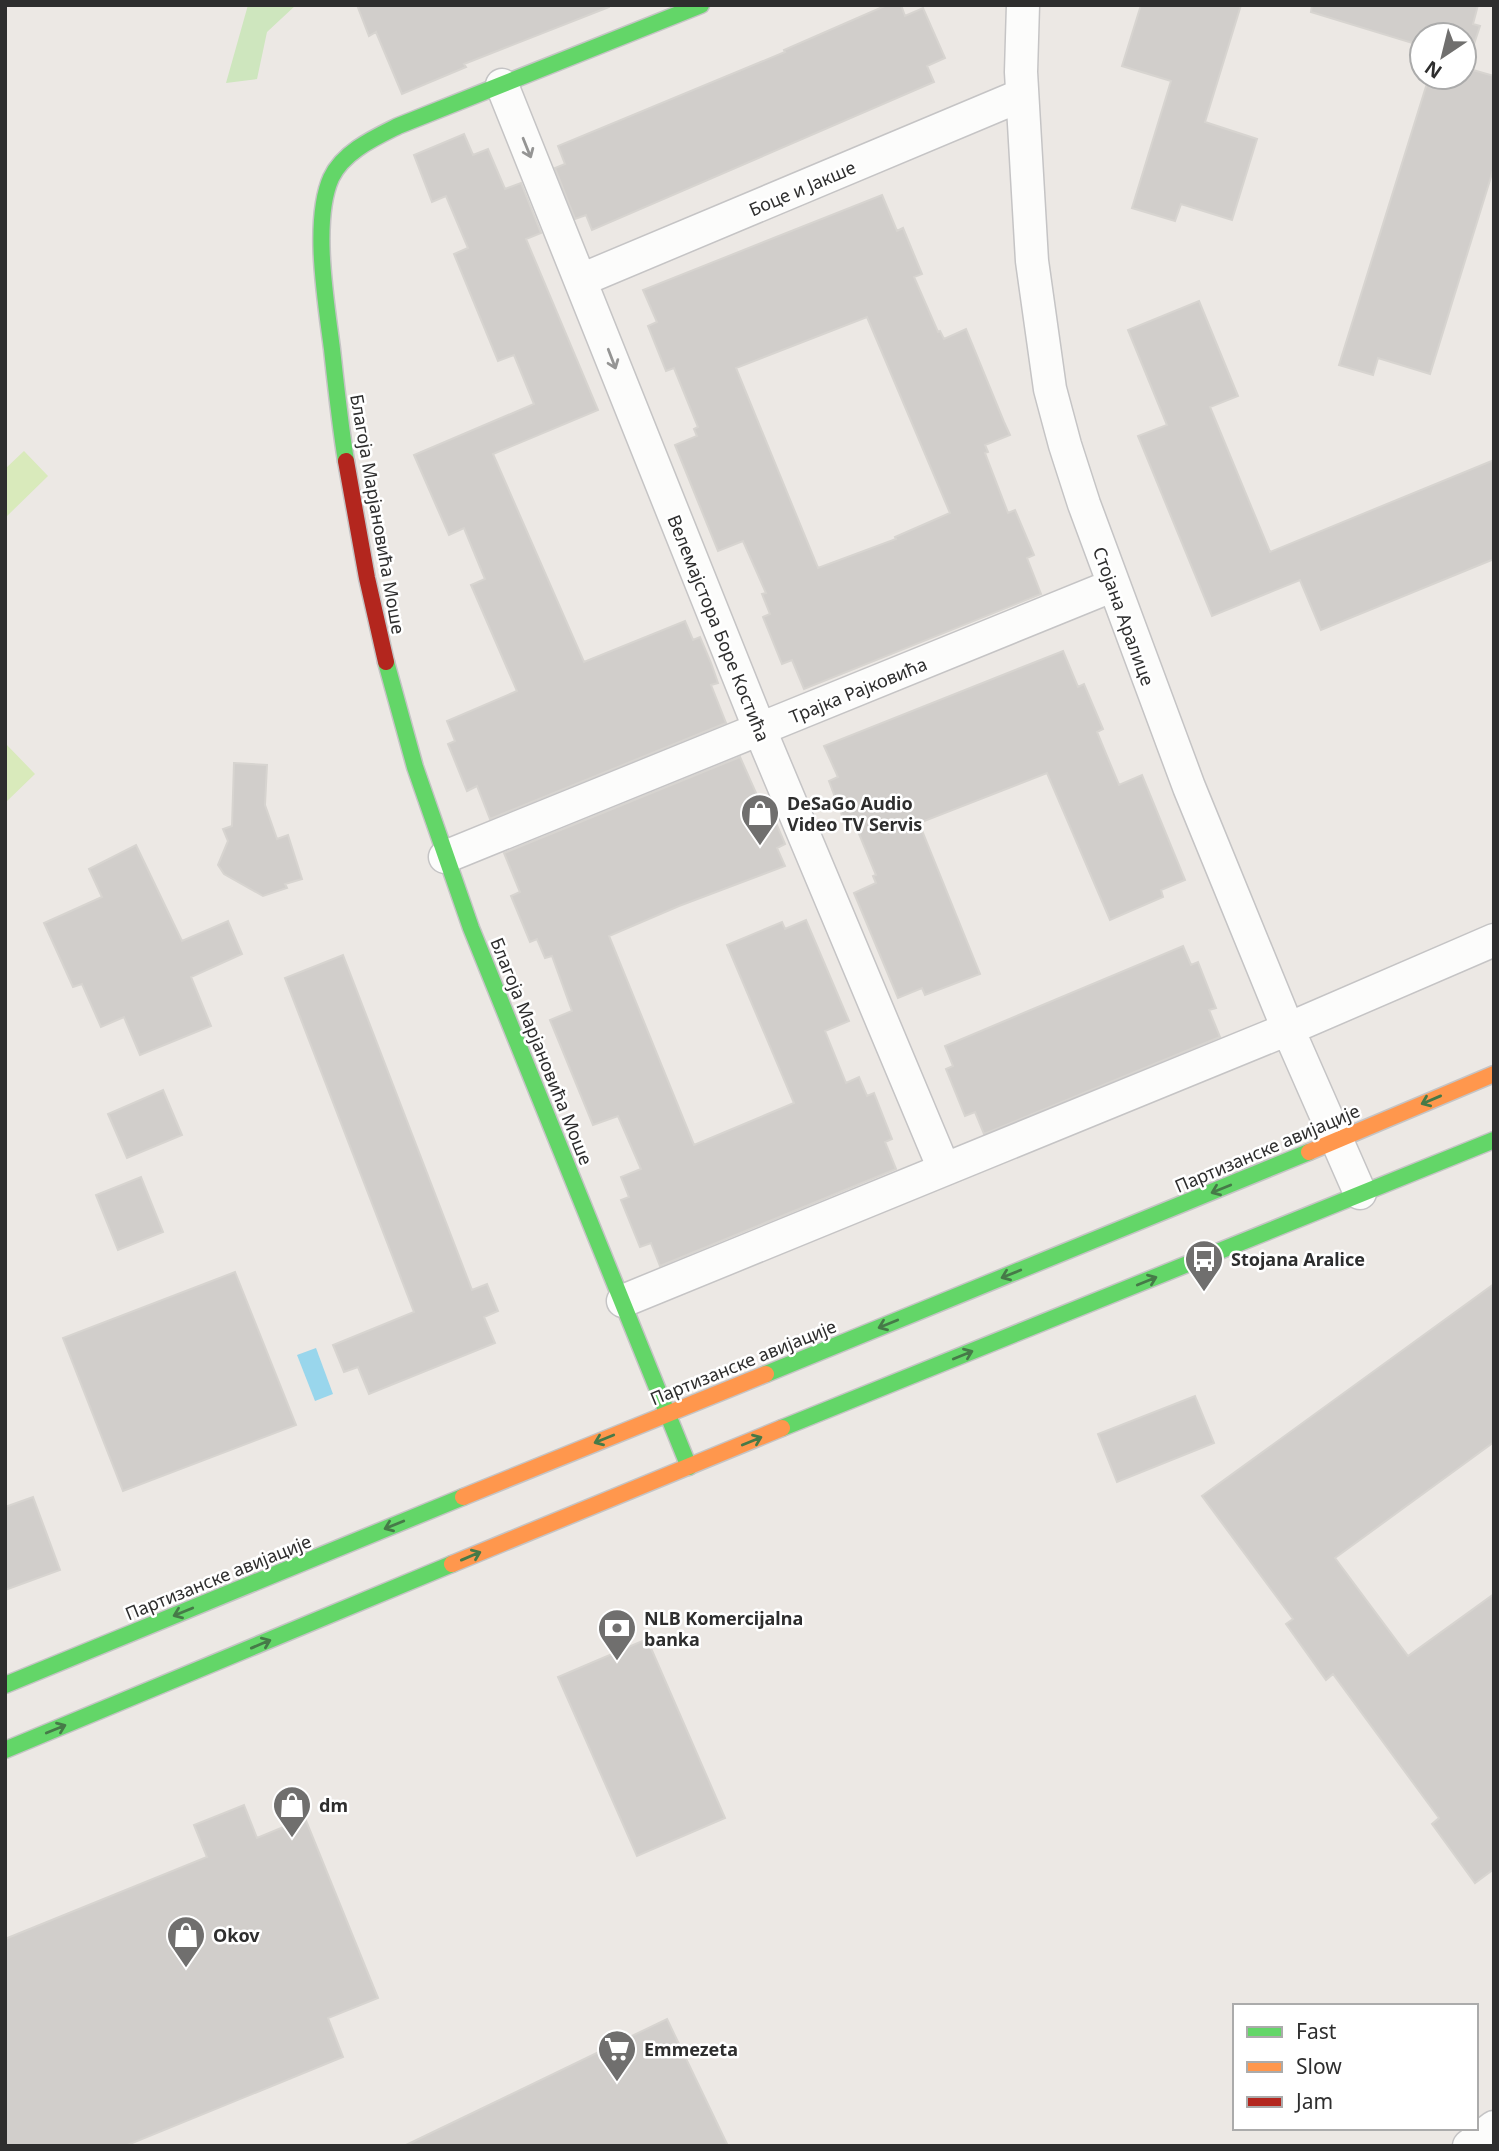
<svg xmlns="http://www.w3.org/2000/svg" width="1499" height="2151" font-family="'Noto Sans',sans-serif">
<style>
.green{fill:#cee6be}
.pitch{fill:#d9eabb}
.water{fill:#99d6ec}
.building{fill:#d1cecb;stroke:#d7d4d0;stroke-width:2;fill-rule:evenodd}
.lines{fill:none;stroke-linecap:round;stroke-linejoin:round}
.street-casing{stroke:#c5c4c5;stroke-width:35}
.fast-casing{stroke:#c5c4c5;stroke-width:19}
.slow-casing{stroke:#c5c4c5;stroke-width:19}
.jam-casing{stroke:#c5c4c5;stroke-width:19}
.street{stroke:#fcfcfb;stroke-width:32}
.fast{stroke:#63d668;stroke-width:16}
.slow{stroke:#ff974d;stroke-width:16}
.jam{stroke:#b3261e;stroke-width:16}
.oneway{stroke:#959594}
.oneway2{stroke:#467a48}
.labels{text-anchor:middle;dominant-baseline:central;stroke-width:5;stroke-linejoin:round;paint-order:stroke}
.street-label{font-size:18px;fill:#2e2e2e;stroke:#fff}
.poi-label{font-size:18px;font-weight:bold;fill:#2e2e2e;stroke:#fff;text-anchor:start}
</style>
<rect width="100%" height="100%" fill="#ece8e4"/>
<path class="green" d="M248 5H296L267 32 257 79 226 83Z"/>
<path class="pitch" d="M24 451 48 476 5 518V469Z
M5 743 35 774 5 803Z"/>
<path class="water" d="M316 1348 333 1394 315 1401 297 1355Z"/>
<path class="building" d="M357 5H609V7L464 64 466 67 402 94 376 32 369 36Z
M887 5H901L905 16 923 8 945 58 927 66 934 82 592 230 586 215 575 219 555 168 565 164 558 146 785 52 784 50Z
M1141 5H1241L1205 122 1257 139 1232 220 1181 204 1175 221 1132 208 1171 81 1122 66Z
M1312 5H1478L1473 24 1480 26 1466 68 1494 76V167L1430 374 1378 358 1373 375 1339 365 1429 77H1464V35H1422V46L1311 12Z
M464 134 473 155 488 149 505 189 521 183 541 233 526 239 598 410 493 454 584 662 685 621 693 640 700 637 711 663 718 683 711 685 726 723 490 819 477 786 467 791 448 744 455 741 447 721 517 691 471 585 485 579 464 528 449 535 414 455 534 404 514 355 498 361 454 254 468 248 446 196 432 202 414 155Z
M882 195 897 231 903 228 922 274 914 277 938 332 940 331 944 339 966 329 1004 422 1010 435 985 445 988 452 985 453 1008 513 1015 510 1034 555 1027 558 1041 594 804 689 792 660 782 664 763 617 770 614 762 594 766 593 743 541 718 551 675 445 697 436 694 429 698 427 674 368 666 371 648 326 657 322 643 290ZM867 317 950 513 895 537 896 539 818 568 736 368Z
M1199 301 1238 396 1210 407 1270 552 1494 460V559L1321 630 1300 580 1212 616 1138 436 1167 425 1128 330Z
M1063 651 1078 687 1084 684 1103 729 1097 732 1119 785 1142 775 1185 880 1161 890 1163 897 1110 920 1047 773 919 823 980 974 925 995 922 988 898 998 854 893 876 883 873 876 876 875 855 824 847 827 839 808 829 781 838 777 824 746Z
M740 757 760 802 766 799 785 844 777 848 785 866 679 906 609 936 694 1145 794 1103 727 945 782 922 785 929 806 920 849 1021 825 1031 846 1083 859 1077 867 1096 874 1093 892 1139 885 1142 896 1169 660 1266 651 1243 640 1247 621 1200 629 1197 621 1177 641 1169 618 1116 593 1125 550 1020 572 1011 552 956 545 958 537 939 530 942 511 896 520 892 504 853Z
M234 763 267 765 265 805 277 839 288 835 302 879 285 884 287 888 263 896 224 874 218 865 228 841 223 829 232 826Z
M136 845 182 941 228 921 242 954 191 977 211 1026 140 1055 124 1017 101 1027 82 984 73 987 44 923 102 897 89 869Z
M1183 946 1191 965 1198 962 1216 1008 1209 1010 1220 1037 984 1134 975 1112 965 1116 946 1069 953 1066 945 1046Z
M343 955 472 1290 487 1284 498 1311 484 1317 495 1343 369 1394 358 1367 344 1372 333 1345 414 1312 285 978Z
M163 1090 182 1135 127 1158 108 1114Z
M141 1177 163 1232 118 1250 96 1195Z
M235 1272 296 1425 123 1491 63 1338Z
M1494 1284V1442L1335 1558 1408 1656 1494 1594V1869L1475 1883 1432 1824 1439 1818 1333 1674 1326 1680 1286 1624 1293 1619 1202 1496Z
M1195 1396 1214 1443 1117 1482 1098 1434Z
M33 1497 60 1570 5 1590V1507Z
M647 1639 725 1818 637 1856 558 1677Z
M244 1805 257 1838 305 1818 378 1998 328 2018 343 2057 125 2146H5V1939L207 1857 194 1825Z
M667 2019 728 2146H404Z"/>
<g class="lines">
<defs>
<path id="street" d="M1023 5 1021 72 1032 261 1050 389 1065 445 1084 504 1189 787 1288 1029 1360 1193
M502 85 760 730 944 1169
M581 280 1022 95
M445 857 1114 585
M623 1301 1288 1029 1494 940
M1469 2146 1494 2127"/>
<path id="fast" d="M346 461C340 424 336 386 332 349 326 302 312 221 331 178 343 152 374 138 398 126L701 5
M386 662 415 767 471 928 689 1467
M766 1374 1309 1152
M782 1428 1494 1140
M5 1685 463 1497
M5 1750 452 1564"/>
<path id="slow" d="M1309 1152 1494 1074
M463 1497 766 1374
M452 1564 782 1428"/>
<path id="jam" d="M346 461 367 578 386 662"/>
</defs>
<use href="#street" class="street-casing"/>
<use href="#fast" class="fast-casing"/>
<use href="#slow" class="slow-casing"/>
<use href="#jam" class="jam-casing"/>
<use href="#street" class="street"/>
<use href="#fast" class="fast"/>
<use href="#slow" class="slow"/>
<use href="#jam" class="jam"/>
</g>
<defs><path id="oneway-shaft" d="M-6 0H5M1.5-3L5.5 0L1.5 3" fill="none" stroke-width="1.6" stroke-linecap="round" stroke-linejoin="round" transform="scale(1.75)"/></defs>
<g class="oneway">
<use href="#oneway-shaft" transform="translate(527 148) rotate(68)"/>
<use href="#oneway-shaft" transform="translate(612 359) rotate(69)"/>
</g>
<g class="oneway2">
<use href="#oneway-shaft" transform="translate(1431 1100) rotate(157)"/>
<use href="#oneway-shaft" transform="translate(1221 1189) rotate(158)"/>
<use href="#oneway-shaft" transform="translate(1011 1274) rotate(158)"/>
<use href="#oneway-shaft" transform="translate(1147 1281) rotate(-22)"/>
<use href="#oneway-shaft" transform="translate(888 1324) rotate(158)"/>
<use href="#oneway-shaft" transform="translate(963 1355) rotate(-22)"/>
<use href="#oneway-shaft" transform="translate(604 1439) rotate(158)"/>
<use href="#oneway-shaft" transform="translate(752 1441) rotate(-22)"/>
<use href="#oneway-shaft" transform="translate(394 1525) rotate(158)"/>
<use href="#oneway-shaft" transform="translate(471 1556) rotate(-23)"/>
<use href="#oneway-shaft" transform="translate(183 1612) rotate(158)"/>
<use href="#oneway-shaft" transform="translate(261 1644) rotate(-23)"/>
<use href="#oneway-shaft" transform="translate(56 1729) rotate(-22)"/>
</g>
<defs>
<symbol id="shop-pin" viewBox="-11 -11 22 30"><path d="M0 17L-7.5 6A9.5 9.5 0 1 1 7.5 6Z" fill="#706f6e" stroke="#fff"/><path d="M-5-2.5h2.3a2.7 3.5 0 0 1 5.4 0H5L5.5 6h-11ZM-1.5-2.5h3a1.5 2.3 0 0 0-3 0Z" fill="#fff"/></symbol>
<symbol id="bus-pin" viewBox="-11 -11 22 30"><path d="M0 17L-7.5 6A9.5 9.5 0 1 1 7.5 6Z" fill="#706f6e" stroke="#fff"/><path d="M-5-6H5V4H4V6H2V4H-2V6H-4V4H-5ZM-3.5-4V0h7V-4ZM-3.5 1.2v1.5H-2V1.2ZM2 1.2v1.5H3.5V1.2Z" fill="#fff"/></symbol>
<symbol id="bank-pin" viewBox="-11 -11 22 30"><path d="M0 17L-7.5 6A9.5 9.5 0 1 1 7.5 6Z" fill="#706f6e" stroke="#fff"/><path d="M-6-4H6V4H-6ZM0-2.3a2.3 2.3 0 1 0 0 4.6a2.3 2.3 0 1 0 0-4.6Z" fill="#fff"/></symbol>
<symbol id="supermarket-pin" viewBox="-11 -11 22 30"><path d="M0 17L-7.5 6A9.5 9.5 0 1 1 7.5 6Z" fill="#706f6e" stroke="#fff"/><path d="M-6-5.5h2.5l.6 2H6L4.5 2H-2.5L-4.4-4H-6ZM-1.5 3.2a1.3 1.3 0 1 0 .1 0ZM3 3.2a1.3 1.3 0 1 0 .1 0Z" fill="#fff"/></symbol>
</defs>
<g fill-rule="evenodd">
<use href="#shop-pin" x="738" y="791" width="44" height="60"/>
<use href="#bus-pin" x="1182" y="1237" width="44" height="60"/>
<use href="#bank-pin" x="595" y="1606" width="44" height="60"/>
<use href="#shop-pin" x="270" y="1783" width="44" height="60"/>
<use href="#shop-pin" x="164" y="1913" width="44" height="60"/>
<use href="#supermarket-pin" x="595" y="2027" width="44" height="60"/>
</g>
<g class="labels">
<g class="street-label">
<text transform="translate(802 188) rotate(-23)">Боце и Јакше</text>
<text transform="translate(378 514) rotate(80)">Благоја Марјановића Моше</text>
<text transform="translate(1124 616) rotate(70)">Стојана Аралице</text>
<text transform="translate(719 628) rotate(68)">Велемајстора Боре Костића</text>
<text transform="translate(858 690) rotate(-22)">Трајка Рајковића</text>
<text transform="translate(542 1051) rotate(68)">Благоја Марјановића Моше</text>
<text transform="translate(1267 1148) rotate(-23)">Партизанске авијације</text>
<text transform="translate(743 1362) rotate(-22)">Партизанске авијације</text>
<text transform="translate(218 1577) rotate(-22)">Партизанске авијације</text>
</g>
<g class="poi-label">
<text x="787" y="803">DeSaGo Audio<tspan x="787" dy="21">Video TV Servis</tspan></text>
<text x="1231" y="1259">Stojana Aralice</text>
<text x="644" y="1618">NLB Komercijalna<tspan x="644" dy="21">banka</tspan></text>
<text x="319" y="1805">dm</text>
<text x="213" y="1935">Okov</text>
<text x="644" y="2049">Emmezeta</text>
</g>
</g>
<rect width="1499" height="2151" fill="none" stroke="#2e2e2e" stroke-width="14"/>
<rect x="1233" y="2004" width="245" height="126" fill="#ffffff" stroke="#ababab" stroke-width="2"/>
<rect x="1247" y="2027" width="35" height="10" fill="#63d668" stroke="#ababab" stroke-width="2"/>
<text x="1296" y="2039" font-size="21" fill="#2e2e2e">Fast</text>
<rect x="1247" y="2062" width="35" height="10" fill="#ff974d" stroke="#ababab" stroke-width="2"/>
<text x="1296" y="2074" font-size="21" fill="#2e2e2e">Slow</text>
<rect x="1247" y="2097" width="35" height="10" fill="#b3261e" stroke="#ababab" stroke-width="2"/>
<text x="1296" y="2109" font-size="21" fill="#2e2e2e">Jam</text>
<g transform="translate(1443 56) rotate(215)"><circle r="33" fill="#ffffff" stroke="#ababab" stroke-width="2"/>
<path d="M0-5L12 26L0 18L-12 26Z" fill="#706f6e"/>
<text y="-10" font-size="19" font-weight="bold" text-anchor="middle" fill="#2e2e2e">N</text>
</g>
</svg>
